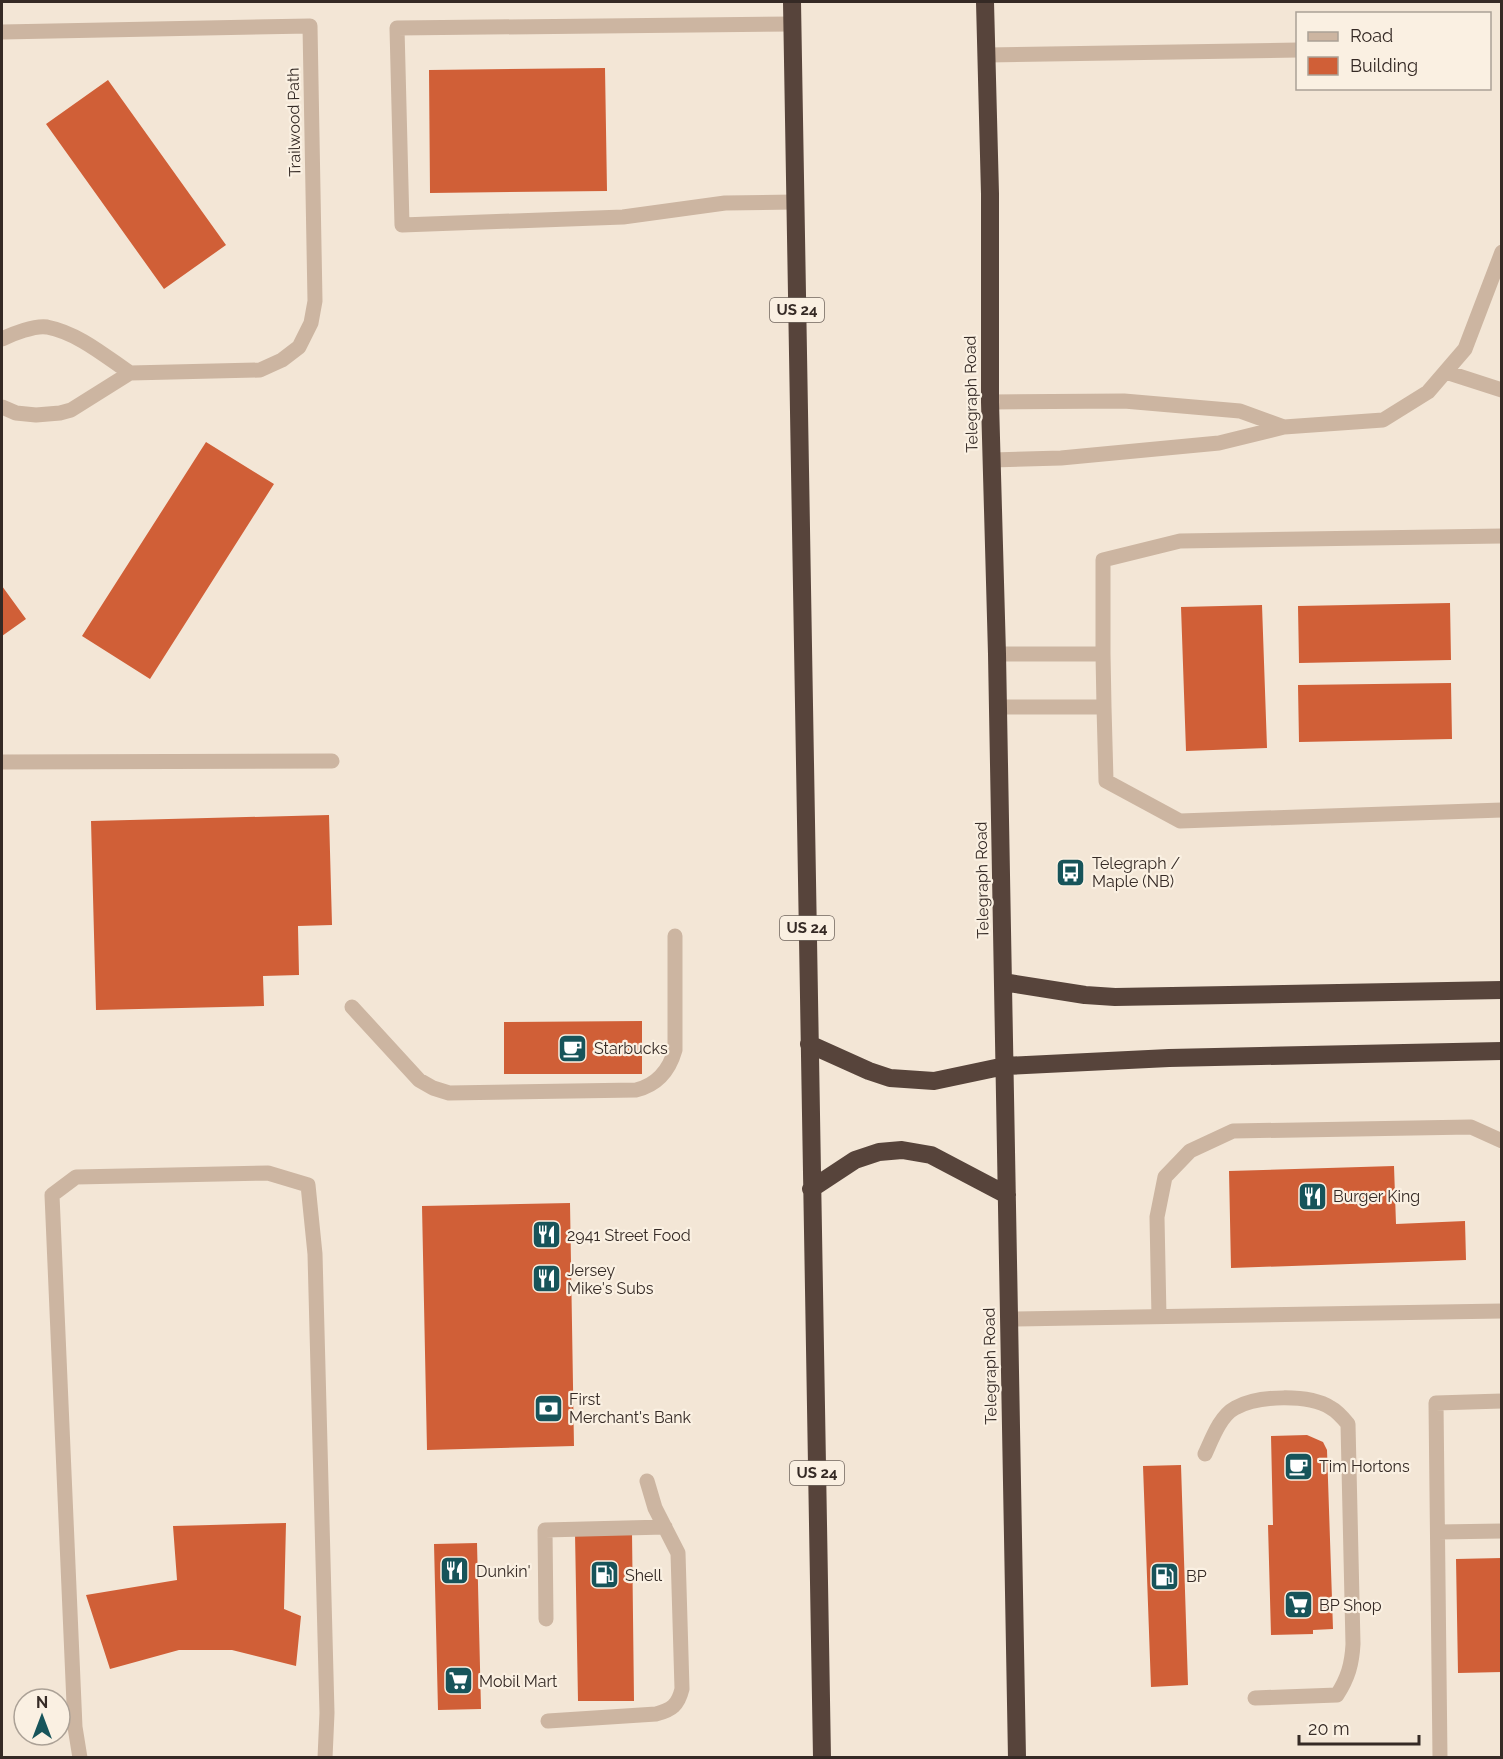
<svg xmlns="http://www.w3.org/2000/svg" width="1503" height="1759" font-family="Raleway,sans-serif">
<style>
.building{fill:#d05f37}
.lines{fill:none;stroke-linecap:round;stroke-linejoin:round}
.minor{stroke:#ccb5a1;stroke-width:15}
.highway{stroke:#57443b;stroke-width:18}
.labels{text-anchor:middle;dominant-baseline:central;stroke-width:4.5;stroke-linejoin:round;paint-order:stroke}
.shield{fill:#faf0e2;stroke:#70655e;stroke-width:1.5}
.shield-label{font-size:15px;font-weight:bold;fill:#352a25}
.street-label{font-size:16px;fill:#352a25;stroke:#faf0e2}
.poi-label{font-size:16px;fill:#352a25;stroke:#faf0e2;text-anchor:start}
</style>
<rect width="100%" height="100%" fill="#f3e6d6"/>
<path class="building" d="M605 68 607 191 430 193 429 70Z
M108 80 226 245 164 289 46 124Z
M206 442 274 484 150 679 82 636Z
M2 586 26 619 2 636Z
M1450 603 1451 660 1299 663 1298 606Z
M1262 605 1267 748 1186 751 1181 607Z
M1451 683 1452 739 1299 742 1298 685Z
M329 815 332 925 298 926 299 975 263 976 264 1006 96 1010 91 821Z
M642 1021V1074H504V1022Z
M1394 1166 1396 1224 1465 1221 1466 1260 1231 1268 1229 1171Z
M570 1203 574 1446 427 1450 422 1206Z
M1307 1435 1323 1442 1327 1450 1333 1629 1313 1630V1634L1271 1635 1268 1525H1273L1271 1436Z
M1181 1465 1188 1685 1151 1687 1143 1466Z
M286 1523 284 1609 301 1616 296 1666 232 1650H179L110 1669 86 1595 177 1580 173 1526Z
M632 1532 634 1701H578L575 1533Z
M477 1543 481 1709 438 1710 434 1544Z
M1502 1558V1672L1458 1673 1456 1559Z"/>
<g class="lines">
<path class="minor" d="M792 24 397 28 402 225 623 217 725 203 795 202
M2 32 310 26 315 301 311 323 299 347 282 360 260 370 130 373 71 410 60 413 36 415 16 413 2 407
M987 55 1298 50
M2 339C12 334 35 325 47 327 78 333 105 356 130 373
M1446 372 1502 390
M990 402 1124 401 1240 411 1284 427
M992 460 1061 458 1219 443 1284 427 1383 420 1428 392 1465 349 1502 252
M997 654H1103V560L1180 541 1502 536
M1103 654 1104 707
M998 707H1104L1106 781 1180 821 1502 810
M2 762 332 761
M352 1007 419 1080 433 1088 449 1093 636 1090C657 1085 669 1071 675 1050V936
M1159 1317 1157 1217 1165 1177 1190 1151 1233 1131 1471 1127 1502 1141
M1009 1319 1502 1311
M1205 1454C1212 1439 1220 1416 1235 1408 1258 1395 1309 1394 1331 1408 1337 1411 1343 1418 1348 1424L1353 1644C1352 1664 1348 1678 1337 1695L1255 1698
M1438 1532 1502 1531
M546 1619 545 1530 665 1527
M548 1721 656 1714C672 1710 678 1705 682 1689L678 1553 655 1508 647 1481
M80 1758 75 1727 52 1195 76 1177 268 1173 308 1185 315 1254 327 1713 325 1758
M1440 1758 1436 1403 1502 1401"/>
<path class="highway" d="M792 2 822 1758
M985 2 990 194V402L997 654 1017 1758
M1003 982 1085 995 1115 997 1502 990
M809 1044 869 1071 890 1078 934 1081 1005 1066 1169 1058 1502 1051
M811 1189 855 1160 879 1152 902 1150 931 1155 1007 1195"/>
</g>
<defs>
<symbol id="bus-square" viewBox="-11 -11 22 22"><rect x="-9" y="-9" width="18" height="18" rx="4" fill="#17545a" stroke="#faf0e2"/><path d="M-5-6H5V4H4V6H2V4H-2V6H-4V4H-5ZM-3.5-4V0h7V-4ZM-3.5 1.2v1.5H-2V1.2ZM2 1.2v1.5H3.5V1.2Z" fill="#fff"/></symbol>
<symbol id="cafe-square" viewBox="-11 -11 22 22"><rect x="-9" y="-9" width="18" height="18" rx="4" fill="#17545a" stroke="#faf0e2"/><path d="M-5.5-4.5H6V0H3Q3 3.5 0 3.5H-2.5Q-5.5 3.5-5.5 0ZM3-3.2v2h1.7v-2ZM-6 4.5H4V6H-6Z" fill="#fff"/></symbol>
<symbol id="restaurant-square" viewBox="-11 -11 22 22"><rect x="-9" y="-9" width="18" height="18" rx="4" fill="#17545a" stroke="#faf0e2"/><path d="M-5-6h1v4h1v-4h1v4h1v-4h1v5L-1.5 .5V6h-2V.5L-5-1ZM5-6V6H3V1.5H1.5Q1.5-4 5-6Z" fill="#fff"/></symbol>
<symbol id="bank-square" viewBox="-11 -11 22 22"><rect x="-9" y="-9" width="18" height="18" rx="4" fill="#17545a" stroke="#faf0e2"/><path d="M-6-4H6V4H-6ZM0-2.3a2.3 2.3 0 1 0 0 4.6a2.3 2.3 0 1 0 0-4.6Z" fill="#fff"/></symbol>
<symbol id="fuel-square" viewBox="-11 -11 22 22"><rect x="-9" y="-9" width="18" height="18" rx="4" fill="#17545a" stroke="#faf0e2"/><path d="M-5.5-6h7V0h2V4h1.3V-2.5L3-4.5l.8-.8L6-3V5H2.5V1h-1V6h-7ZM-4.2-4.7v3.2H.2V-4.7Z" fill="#fff"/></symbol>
<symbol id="supermarket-square" viewBox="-11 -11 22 22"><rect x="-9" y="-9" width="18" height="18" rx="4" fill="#17545a" stroke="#faf0e2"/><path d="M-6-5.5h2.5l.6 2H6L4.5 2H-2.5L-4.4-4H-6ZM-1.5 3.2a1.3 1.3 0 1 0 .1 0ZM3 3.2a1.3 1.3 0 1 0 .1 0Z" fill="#fff"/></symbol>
</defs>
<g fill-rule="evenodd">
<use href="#bus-square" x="1054" y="856" width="33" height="33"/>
<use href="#cafe-square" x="556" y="1032" width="33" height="33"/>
<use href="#restaurant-square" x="1296" y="1180" width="33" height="33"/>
<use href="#restaurant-square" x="530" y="1218" width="33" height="33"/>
<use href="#restaurant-square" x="530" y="1262" width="33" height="33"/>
<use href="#bank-square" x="532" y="1392" width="33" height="33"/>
<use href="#cafe-square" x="1282" y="1450" width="33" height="33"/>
<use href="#restaurant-square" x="438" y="1554" width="33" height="33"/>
<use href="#fuel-square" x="588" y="1558" width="33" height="33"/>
<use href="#fuel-square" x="1148" y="1560" width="33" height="33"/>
<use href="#supermarket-square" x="1282" y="1588" width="33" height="33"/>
<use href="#supermarket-square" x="442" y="1664" width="33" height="33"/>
</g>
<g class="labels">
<g class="shield">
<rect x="770" y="298" width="54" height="24" rx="4.5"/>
<rect x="780" y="916" width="54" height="24" rx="4.5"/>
<rect x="790" y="1461" width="54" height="24" rx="4.5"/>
</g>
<g class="shield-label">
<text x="797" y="310">US 24</text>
<text x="807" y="928">US 24</text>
<text x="817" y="1473">US 24</text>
</g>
<g class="street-label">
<text transform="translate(294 122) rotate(-91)">Trailwood Path</text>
<text transform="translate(971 394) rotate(-91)">Telegraph Road</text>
<text transform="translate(982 880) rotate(-91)">Telegraph Road</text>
<text transform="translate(990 1366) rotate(-91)">Telegraph Road</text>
</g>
<g class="poi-label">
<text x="1092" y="863">Telegraph /<tspan x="1092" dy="18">Maple (NB)</tspan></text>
<text x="594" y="1048">Starbucks</text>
<text x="1333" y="1196">Burger King</text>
<text x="567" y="1235">2941 Street Food</text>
<text x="567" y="1270">Jersey<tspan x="567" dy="18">Mike's Subs</tspan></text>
<text x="569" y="1399">First<tspan x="569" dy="18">Merchant's Bank</tspan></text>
<text x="1319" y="1466">Tim Hortons</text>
<text x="476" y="1571">Dunkin'</text>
<text x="625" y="1575">Shell</text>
<text x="1186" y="1576">BP</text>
<text x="1319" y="1605">BP Shop</text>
<text x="479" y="1681">Mobil Mart</text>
</g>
</g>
<rect width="1503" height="1759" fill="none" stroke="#352a25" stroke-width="6"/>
<rect x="1296" y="12" width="195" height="78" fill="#faf0e2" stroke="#aba196" stroke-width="1.5"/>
<rect x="1308" y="32" width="30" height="9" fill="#ccb5a1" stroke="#aba196" stroke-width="1.5"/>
<text x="1350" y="42" font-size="18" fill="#352a25">Road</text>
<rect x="1308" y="57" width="30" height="18" fill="#d05f37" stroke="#aba196" stroke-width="1.5"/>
<text x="1350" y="72" font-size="18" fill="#352a25">Building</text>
<g transform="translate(42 1717)"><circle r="28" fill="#faf0e2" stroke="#aba196" stroke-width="1.5"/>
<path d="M0-4.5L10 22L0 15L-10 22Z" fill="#17545a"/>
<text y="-9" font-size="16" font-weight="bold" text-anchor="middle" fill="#352a25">N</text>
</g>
<path d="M1299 1735v9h120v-9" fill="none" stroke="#352a25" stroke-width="3"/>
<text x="1308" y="1735" font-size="18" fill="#352a25" stroke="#faf0e2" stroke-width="4.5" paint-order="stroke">20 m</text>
</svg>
